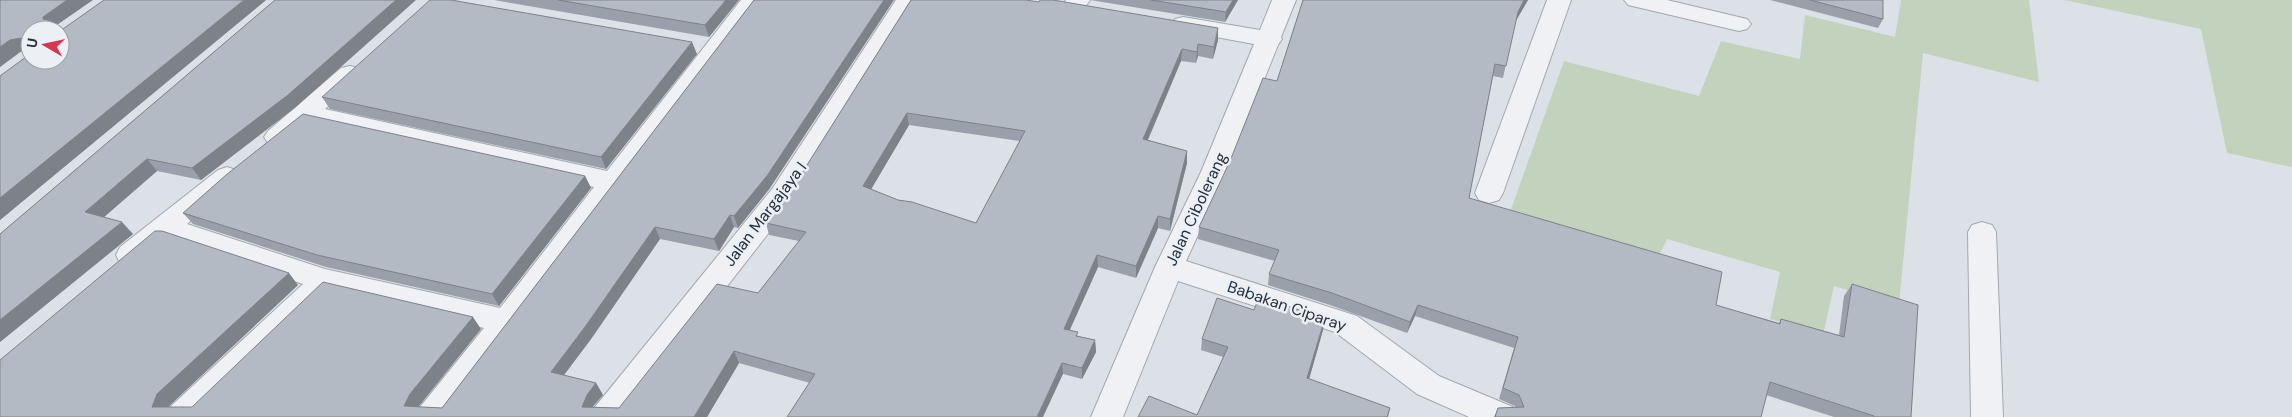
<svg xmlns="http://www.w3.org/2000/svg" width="2292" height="417" font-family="'DM Sans',sans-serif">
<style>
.green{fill:#c3d2bc}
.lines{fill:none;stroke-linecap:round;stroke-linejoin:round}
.minor-casing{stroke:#a1a8b1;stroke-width:2}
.minor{fill:#eff1f5;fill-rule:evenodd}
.wall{fill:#9aa0a9;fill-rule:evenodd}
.shaded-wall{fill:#7d8289}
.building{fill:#b3bac4;stroke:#7d8289;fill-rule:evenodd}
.labels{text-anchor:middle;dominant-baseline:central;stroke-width:5;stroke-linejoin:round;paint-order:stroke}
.street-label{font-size:16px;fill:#252f3e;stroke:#ebf0f5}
</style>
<rect width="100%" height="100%" fill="#dce1e7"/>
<path class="green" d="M1901 0H2029L2039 82 1923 53 1899 305 1834 286 1823 335 1770 319 1780 272 1667 239 1658 258 1509 215 1564 61 1699 96 1721 41 1800 59 1805 15 1895 37Z
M2064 0H2292V167L2227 153 2201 29Z"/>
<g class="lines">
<defs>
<path id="minor" d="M741 0H765L450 417H415L420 407 484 328 330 292 202 417H165L170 407 303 284 168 239C154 252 140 269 120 263L116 255 120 247 218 170 227 167 236 170 240 177 236 184 187 224 325 269 500 308 594 187 309 123C296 135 286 149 268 143L264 137 268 131 341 68 350 66 359 68 362 74 359 80 325 109 607 171Z
M896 0H920L792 203 625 417H590L595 407 772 189Z
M1066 0H1090L1083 10 1075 12 1067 10 1063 5Z
M1272 0H1296L1281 37 1282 39 1278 45 1227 172 1186 261 1357 316 1439 376 1513 407 1518 417H1469L1417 394 1335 332 1178 281 1123 417H1091L1155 267 1201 172 1254 44 1183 31 1175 29 1171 24 1175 19 1183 17 1260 30Z
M1547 0H1571L1503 193 1499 200 1489 203 1479 200 1475 193Z
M1624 0H1667L1747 19 1751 24 1747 29 1739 31 1628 5Z
M1982 222 1992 225 1996 232 2003 417H1971L1968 232 1972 225Z"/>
</defs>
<use href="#minor" class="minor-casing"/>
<use href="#minor" class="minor"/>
</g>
<path class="wall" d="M0 0 54 27 57 30H30V60L266 0 0 220V76L29 55 25 51 20 52 0 67Z
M275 0 296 107 201 180 157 171 104 217 133 234 0 342V234Z
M494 0H739L709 37Z
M754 0 770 188 738 228 734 227 719 251 660 239 591 339 564 375 596 383 603 395 593 407 619 408 758 293 799 241 769 235 766 223 790 192 911 0 1218 28V40L1213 59 1198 56 1196 63 1181 61 1148 140 1187 151V163L1170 231 1158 228 1136 278 1098 267 1070 330 1078 336 1095 340 1096 352 1082 379 1063 374 810 383 739 363 707 417H0L298 285 169 406 168 407H192L481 329 418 407 442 408ZM909 125 1020 141 976 223 898 200 871 189Z
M1090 0H1238L1225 22Z
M1303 0H1528L1515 22 1503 78 1493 76 1469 198 1716 305 1779 323 1781 319 1839 335 1844 296 1852 284 1911 417H1834L1766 395 1761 417H1494L1498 408 1515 407V406L1499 399 1514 348 1415 316 1407 333 1330 305 1268 285 1269 274 1275 261 1198 239 1199 227 1277 81Z
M1770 0H1883V19L1878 28Z
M697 54 606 169 330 109 322 97Z
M585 176 591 188 499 306 326 267 193 224 183 213Z
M1323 330 1309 379 1390 408 1388 417H1138L1197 415 1223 357 1201 350 1202 339Z"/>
<path class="shaded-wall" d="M67 0H93L54 27 57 30H49L43 19V17Z
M244 0H266L0 220V198Z
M396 0H416L296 107 201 180 192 168Z
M726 0H739L709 37 705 25Z
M884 0H894L770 188 738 228 734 216Z
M1233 0H1238L1225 22 1226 12Z
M1524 0H1528L1514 24 1518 12Z
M1218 28V40L1213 59 1214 47Z
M21 38 22 46 25 51 20 52 0 67V47L10 40Z
M692 42 697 54 606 169 601 157Z
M1198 44V56L1196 63 1197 52Z
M1182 49 1181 61 1143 151V139Z
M907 113 909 125 866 198 863 186Z
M1187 151V163L1170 231V219Z
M147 159 157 171 96 224 85 212Z
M585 176 591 188 499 306 492 294Z
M730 215 734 227 719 251 714 239Z
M1158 216V228L1136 278V266Z
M122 222 133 234 0 342V320Z
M655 227 660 239 591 339 558 383 551 372Z
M1097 255 1098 267 1065 340 1064 329Z
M289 273 298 285 169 406 164 417 152 407 157 394Z
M1418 305 1415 316 1407 333 1410 322Z
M473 317 481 329 419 406 413 417 404 406 410 394Z
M1325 318 1323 330 1306 390 1307 378Z
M1095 340 1096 352 1082 379V368Z
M734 351 739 363 707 417H694Z
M1062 363 1063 374 1043 417H1037Z
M596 383 603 395 593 406 589 417 582 407 587 395Z"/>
<path class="building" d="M0 0H67L43 17V19L48 20 49 30H30V47L22 46 21 38 10 40 0 47Z
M104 0H244L0 198V76L30 54V60H60V31Z
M275 0H396L288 95 192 168 147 159 85 212 122 222 0 320V234Z
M430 0H451L692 42 601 157 322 97Z
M558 0H726L705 25Z
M754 0H884L767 176 734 216 730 215 714 239 655 227 585 327 551 372 596 383 587 395 582 407 619 408 717 284 758 293 806 232 766 223 790 192 911 0H1026L1039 2 1040 0H1053L1218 28 1214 47 1198 44 1197 52 1182 49 1143 139 1187 151 1170 219 1158 216 1136 266 1097 255 1064 329 1078 332 1076 336 1095 340 1082 368 1062 363 1037 417H787L815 374 734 351 694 417H0V360L155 231H162L289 273 157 394 152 407H192L323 282 473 317 410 394 404 406 442 408ZM907 113 1025 131 976 223 912 202 898 200 863 186Z
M1151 0H1233L1226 12Z
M1303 0H1524L1518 12 1506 66 1495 64 1469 198 1722 272 1716 305 1780 324 1781 319 1844 337 1852 284 1918 305 1911 417H1874V416L1770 382 1761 417H1495L1498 408 1524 407 1519 395 1503 388 1518 337 1418 305 1410 322 1332 293 1269 274 1279 250 1199 227 1230 161 1263 78 1277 81Z
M1810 0H1883V19Z
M303 114 585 176 492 294 317 255 183 213 226 175Z
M1259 297 1325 318 1307 378 1390 408 1387 417H1138L1149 396 1197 415 1228 347 1202 339 1217 298 1254 310Z"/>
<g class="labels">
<g class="street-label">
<text transform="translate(1196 209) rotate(-65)">Jalan Cibolerang</text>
<text transform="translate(765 214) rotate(-53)">Jalan Margajaya I</text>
<text transform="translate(1287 306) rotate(19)">Babakan Ciparay</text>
</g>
</g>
<g transform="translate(45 45) rotate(279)"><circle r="24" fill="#ebf0f5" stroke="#9ca3ac"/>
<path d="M0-4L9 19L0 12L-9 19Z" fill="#d73654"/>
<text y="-8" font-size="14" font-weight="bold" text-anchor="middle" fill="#252f3e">U</text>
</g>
</svg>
